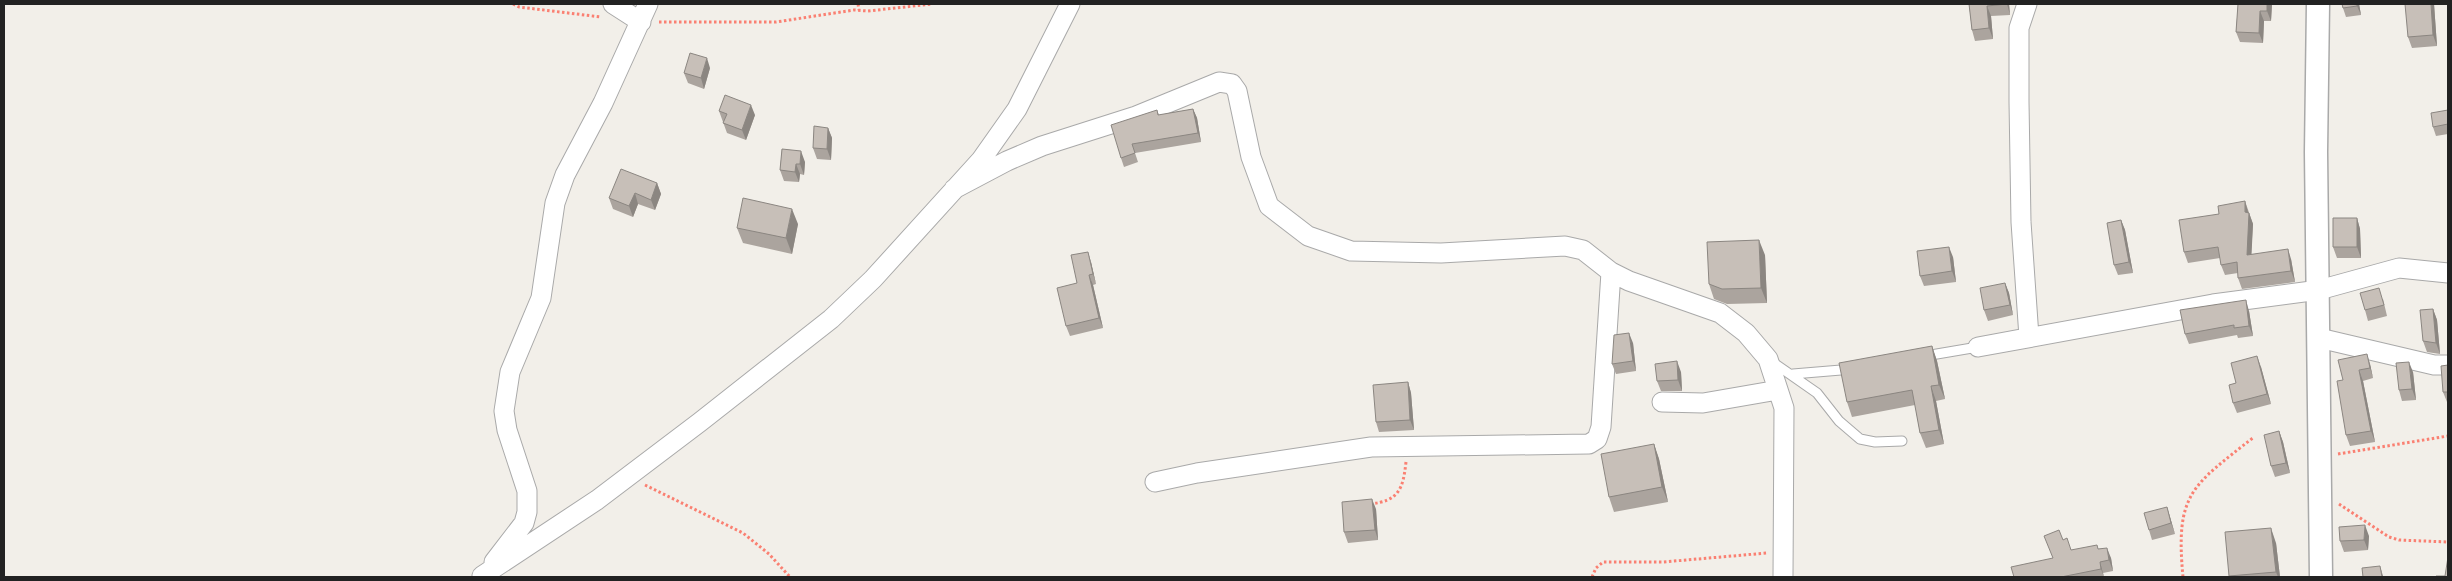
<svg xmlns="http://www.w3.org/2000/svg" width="2452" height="581" font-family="'Fira Sans Condensed',sans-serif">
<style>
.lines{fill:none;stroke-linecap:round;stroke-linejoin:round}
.service-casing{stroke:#a9a9a9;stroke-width:11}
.minor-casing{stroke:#a9a9a9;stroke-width:21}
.tertiary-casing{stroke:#a9a9a9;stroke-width:25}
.path{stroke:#fa8072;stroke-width:3;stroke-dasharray:2.5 2.5;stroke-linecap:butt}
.service{stroke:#fff;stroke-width:9}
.minor{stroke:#fff;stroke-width:19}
.tertiary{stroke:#fff;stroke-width:22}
.wall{fill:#aba49e}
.shaded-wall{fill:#8b8681}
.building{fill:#c7bfb8;stroke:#8b8681}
</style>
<rect width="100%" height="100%" fill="#f2efe9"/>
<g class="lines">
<defs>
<path id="service" d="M1925 356 1978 347
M1771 361 1817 393 1839 421 1860 439 1875 442 1902 441
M1793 374 1853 369"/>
<path id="minor" d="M613 4 641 22
M2027 4 2019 28V102L2021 222 2029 337
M954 189 1007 161 1042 146 1136 116 1219 82 1232 84 1237 91 1251 157 1269 206 1308 236 1351 251 1441 253 1565 246 1583 250 1611 272 1629 281 1720 313 1746 333 1768 359 1784 408 1783 577
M2319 338 2434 365H2448
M1978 347 2213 304 2319 290 2399 268 2448 273
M1662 402 1703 403 1778 390
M1155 482 1197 473 1371 447 1589 444 1597 439 1601 427 1611 272
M494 562 524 523 527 512V491L507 430 504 411 510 372 541 298 555 203 565 175 603 103 648 4
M482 576 597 500 700 422 831 319 873 279 981 160 1017 109 1070 4"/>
<path id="tertiary" d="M2318 4 2316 152 2321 577"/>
</defs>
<use href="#service" class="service-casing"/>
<use href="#minor" class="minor-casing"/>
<use href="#tertiary" class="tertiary-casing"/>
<path class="path" d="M513 4 519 7 601 17
M858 4 859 10
M659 22H776L854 10 868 11 932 4
M2338 454 2448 436
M645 485 743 533 769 554 790 577
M1370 504C1399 501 1403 489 1406 462
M2339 504 2389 537 2399 540 2448 542
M1592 577 1596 568 1603 562H1663L1767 553
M2183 577C2175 493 2192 486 2254 437"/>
<use href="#service" class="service"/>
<use href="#minor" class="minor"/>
<use href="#tertiary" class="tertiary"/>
</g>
<path class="wall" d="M1969 4H2009L2010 15 1991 16 1993 39 1975 41 1972 30Z
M2238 4H2272L2271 21H2264L2263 43 2240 42 2236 32Z
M2342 4H2359L2361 15 2346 17 2343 8Z
M2434 4 2437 46 2412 48 2408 37Z
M710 68 704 89 688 83 684 73Z
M1193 109 1197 118 1201 142 1135 153 1138 162 1124 167 1121 158 1157 110 1159 115Z
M2448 110V134L2436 136 2433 127Z
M719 111 755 115 746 140 727 133Z
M828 128 832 138 831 160 817 159 813 148Z
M782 149 805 162 804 175 800 174 799 182 784 181 780 170Z
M657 183 661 194 655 210 638 204 633 217 613 209 609 198Z
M2245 201 2253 224 2251 254 2291 259 2295 282 2242 289 2238 278V273L2225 275 2221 265 2220 258 2188 263 2184 252 2219 214Z
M2357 218 2360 229 2361 258H2337L2333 247Z
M2121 220 2125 230 2133 273 2118 275 2114 265Z
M798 224 792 254 743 243 737 228Z
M1765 255 1767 303 1727 304 1714 299 1709 284Z
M1953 257 1956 282 1924 286 1920 276Z
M1091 262 1096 284 1093 285 1103 328 1070 336 1066 326 1077 283Z
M2005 283 2009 293 2013 315 1988 321 1984 310Z
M2383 299 2387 316 2368 321 2365 310Z
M2433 309 2437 320 2440 354 2427 352 2423 341Z
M2249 311 2253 336 2238 338 2237 335 2189 344 2185 334Z
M1633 343 1636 371 1616 374 1612 364Z
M1932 346 1937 361 1945 399 1936 401 1944 444 1926 448 1920 433 1915 405 1852 417 1847 402Z
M2370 364 2373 378 2363 381 2375 442 2350 446 2346 435 2343 380Z
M2448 365V402H2447L2443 392Z
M2261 367 2271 404 2237 413 2233 403 2236 383Z
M1681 372 1682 391H1661L1657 381Z
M2413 372 2416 400 2402 401 2399 390Z
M1408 382 1411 393 1414 430 1379 432 1376 422Z
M2279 431 2283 442 2290 473 2275 477 2271 466Z
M1654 444 1659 459 1668 502 1614 512 1609 497Z
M2167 507 2175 534 2152 540 2149 530Z
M1376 509 1378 540 1348 543 1344 532Z
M2369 536 2368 550 2344 552 2340 541Z
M2063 540 2071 550 2098 549 2111 558 2113 571 2103 573 2104 577H2014L2053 558Z
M2276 543 2280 577H2229V576Z"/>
<path class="shaded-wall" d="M2007 4H2009L2010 15Z
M2267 4H2272L2271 21 2267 11Z
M2357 4H2359L2361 15 2357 6Z
M2431 4H2434L2437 46 2433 35Z
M1987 6 1991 16 1993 39 1989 28Z
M2260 11 2264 21 2263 43 2259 33Z
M707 58 710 68 704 89 701 78Z
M751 105 755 115 746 140 742 130Z
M1193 109 1197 118 1201 142 1198 133Z
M828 128 832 138 831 160 827 149Z
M801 151 805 162 804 175 800 164Z
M796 164 800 174 799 182 795 172Z
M657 183 661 194 655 210 651 200Z
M635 193 638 204 633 217 629 206Z
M2245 201 2248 212 2249 221V213L2253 224 2251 265 2247 255Z
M792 209 798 224 792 254 786 238Z
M2357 218 2360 229 2361 258 2357 247Z
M2121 220 2125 230 2133 273 2129 262Z
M1759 240 1765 255 1767 303 1761 288Z
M1949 247 1953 257 1956 282 1952 271Z
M2288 249 2291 259 2295 282 2291 271Z
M1088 252 1091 262 1096 284 1093 274Z
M1089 275 1093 285 1103 328 1099 318Z
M2005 283 2009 293 2013 315 2010 305Z
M2246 300 2249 311 2253 336 2249 326Z
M2433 309 2437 320 2440 354 2436 343Z
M1629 333 1633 343 1636 371 1633 361Z
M1932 346 1937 361 1945 399 1939 385Z
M2367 354 2370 364 2373 378 2370 368Z
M2257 356 2261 367 2271 404 2267 394Z
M1677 361 1681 372 1682 391 1678 380Z
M2409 362 2413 372 2416 400 2412 389Z
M2359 370 2363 381 2375 442 2371 431Z
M1408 382 1411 393 1414 430 1410 420Z
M1931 386 1936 401 1944 444 1939 430Z
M2279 431 2283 442 2290 473 2286 463Z
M1654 444 1659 459 1668 502 1662 487Z
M1372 499 1376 509 1378 540 1375 530Z
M2167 507 2170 517 2175 534 2171 523Z
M2365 525 2369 536 2368 550 2364 540Z
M2271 528 2276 543 2280 577H2278L2276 572Z
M2107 548 2111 558 2113 571 2109 560Z
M2100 562 2103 573 2104 577 2101 569Z
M2380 566 2383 576 2384 577H2382Z"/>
<path class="building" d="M1969 4H2007L1987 6 1989 28 1972 30Z
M2238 4H2267V11H2260L2259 33 2236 32Z
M2342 4H2357V6L2343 8Z
M2405 4H2431L2433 35 2408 37Z
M690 53 707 58 701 78 684 73Z
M725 95 751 105 742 130 723 123 727 114 719 111Z
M1193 109 1198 133 1132 144 1135 153 1121 158 1111 125 1157 110 1158 115Z
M2448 110V124L2433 127 2431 113Z
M814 126 828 128 827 149 813 148Z
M782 149 801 151 800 164H796L795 172 780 170Z
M621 169 657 183 651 200 635 193 629 206 609 198Z
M743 198 792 209 786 238 737 228Z
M2245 201V212L2249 213 2247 255 2288 249 2291 271 2238 278 2237 262 2221 265 2218 247 2184 252 2179 220 2219 214 2218 206Z
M2333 218H2357V247H2333Z
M2121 220 2129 262 2114 265 2107 223Z
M1759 240 1761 288 1722 289 1709 284 1707 242Z
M1949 247 1952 271 1920 276 1917 251Z
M1088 252 1093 274 1089 275 1099 318 1066 326 1057 288 1077 283 1071 255Z
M2005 283 2010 305 1984 310 1980 288Z
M2379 288 2384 305 2365 310 2360 293Z
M2246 300 2249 326 2234 328V325L2185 334 2180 310Z
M2433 309 2436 343 2423 341 2420 310Z
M1629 333 1633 361 1612 364 1614 335Z
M1932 346 1939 385 1931 386 1939 430 1920 433 1912 390 1847 402 1839 363Z
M2367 354 2370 368 2359 370 2371 431 2346 435 2337 381 2343 380 2338 360Z
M2257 356 2267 394 2233 403 2229 385 2236 383 2231 363Z
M1677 361 1678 380 1657 381 1655 364Z
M2409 362 2412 389 2399 390 2396 363Z
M2448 365V392H2443L2441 366Z
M1408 382 1410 420 1376 422 1373 385Z
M2279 431 2286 463 2271 466 2264 435Z
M1654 444 1662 487 1609 497 1601 454Z
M1372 499 1375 530 1344 532 1342 502Z
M2167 507 2171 523 2149 530 2144 513Z
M2365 525 2364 540 2340 541 2339 527Z
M2271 528 2276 572 2229 576 2225 532Z
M2059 530 2063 540 2067 538 2071 550 2097 545 2098 549 2107 548 2109 560 2100 562 2101 569 2061 577H2014L2011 567 2053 558 2044 536Z
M2448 557V577H2436V576H2445Z
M2380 566 2382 577H2363L2362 568Z"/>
<rect width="2452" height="581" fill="none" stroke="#222222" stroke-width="10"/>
</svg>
